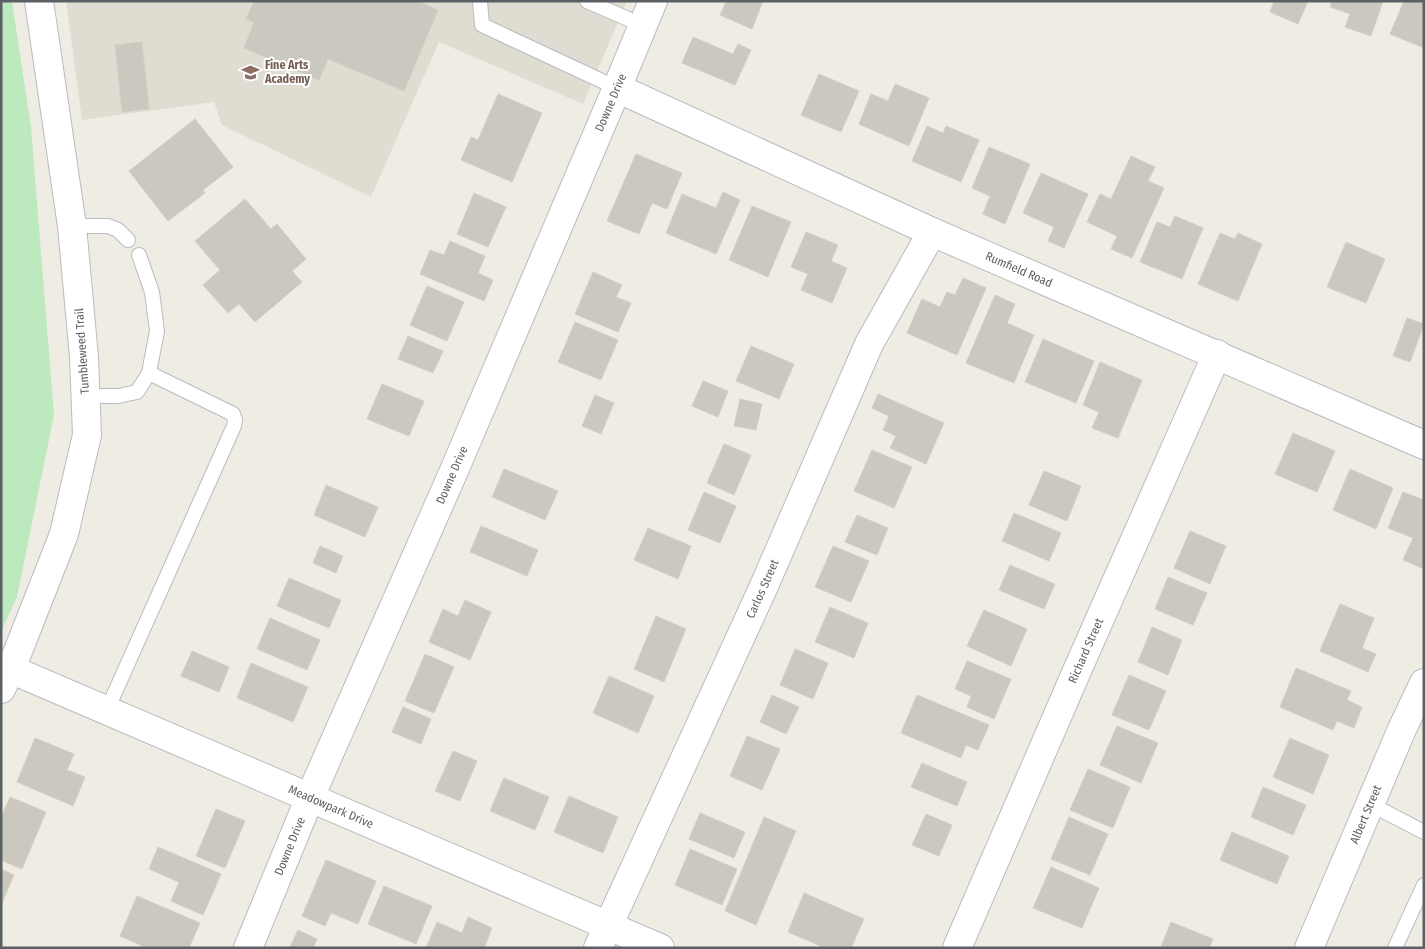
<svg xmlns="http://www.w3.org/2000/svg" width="1425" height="949" font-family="'Fira Sans Condensed',sans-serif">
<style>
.education{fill:#dfdcd2}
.green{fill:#bde9be}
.building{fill:#cbc8c0;stroke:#d5cfc1}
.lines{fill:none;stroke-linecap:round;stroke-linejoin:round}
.service-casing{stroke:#b8bbc1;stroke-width:16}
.minor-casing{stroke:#b8bbc1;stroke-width:30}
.tertiary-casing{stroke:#b8bbc1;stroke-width:30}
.service{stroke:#fff;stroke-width:14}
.minor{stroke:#fff;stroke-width:28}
.tertiary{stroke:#fff;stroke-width:28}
.labels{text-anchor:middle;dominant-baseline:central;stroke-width:4;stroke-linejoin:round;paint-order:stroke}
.education-label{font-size:12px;font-weight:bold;fill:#785e54;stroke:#fff;text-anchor:start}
.street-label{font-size:12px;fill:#5b6065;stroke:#fff}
</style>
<rect width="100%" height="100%" fill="#efede3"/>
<path class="education" d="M66 1H627L583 104 439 42 371 197 222 125 214 102 82 120Z"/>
<path class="green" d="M1 1H12L31 127 54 415 17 597 1 631Z"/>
<path class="building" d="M254 1H417L438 10 404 91 328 59 319 80 244 48 254 22 246 19Z
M724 1H763L752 29 720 15 726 2Z
M1274 1H1308L1298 24 1270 12Z
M1332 1H1383L1371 36 1345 27 1350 14 1330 7Z
M1404 1H1424V48L1390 34Z
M693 37 733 54 738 44 751 50 735 85 682 63Z
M142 42 149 109 122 112 115 45Z
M819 74 859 91 841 132 801 115Z
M895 84 929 98 909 146 859 124 871 94 888 101Z
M498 94 542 113 512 182 461 160 471 137 478 140Z
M195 119 233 167 203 190 205 193 168 221 129 171Z
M927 126 943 133 946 126 979 140 961 182 912 161Z
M989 147 1030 164 1005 224 983 214 990 196 972 188Z
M636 154 682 173 667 209 652 203 639 234 607 221Z
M1131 156 1155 167 1148 181 1164 188 1132 258 1111 249 1117 236 1087 222 1100 194 1111 199Z
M1041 173 1088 194 1064 248 1048 241 1054 227 1023 213Z
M723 192 740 200 716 254 666 233 682 194 716 208Z
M474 193 506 207 488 247 457 234Z
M245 199 271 229 277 224 306 259 292 271 302 282 255 322 239 304 228 313 203 285 220 270 195 241Z
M752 206 791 222 768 277 729 260Z
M1175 216 1203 228 1182 279 1140 262 1157 222 1170 227Z
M806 232 838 245 831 261 847 268 832 303 801 290 808 274 791 267Z
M1220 233 1235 239 1238 233 1262 244 1238 301 1198 284Z
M450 241 485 256 478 273 493 280 484 301 420 274 430 250 444 255Z
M1346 242 1385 259 1366 303 1327 287Z
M593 272 622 285 616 297 631 303 618 332 575 314Z
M963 278 986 288 957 355 907 333 922 299 940 307 947 292 955 295Z
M427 286 464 302 447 341 410 325Z
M995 295 1015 304 1007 323 1034 335 1014 383 966 363Z
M1407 318 1424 324 1410 362 1393 356Z
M575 322 618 340 601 380 558 362Z
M408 336 443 351 433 373 398 359Z
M1043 339 1094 361 1076 403 1025 382Z
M751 346 794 364 779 399 736 381Z
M1100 362 1142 380 1118 438 1092 428 1099 412 1083 405Z
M703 381 728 391 718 417 692 406Z
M382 384 424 401 409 436 367 419Z
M878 394 944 423 926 464 890 448 896 436 883 430 889 416 872 408Z
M595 395 614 403 601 434 582 426Z
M740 399 762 404 756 430 734 426Z
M1293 433 1335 451 1317 492 1275 474Z
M724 444 751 455 734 495 707 483Z
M872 450 912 467 894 508 854 491Z
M504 469 558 491 545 520 492 497Z
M1350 469 1393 488 1376 529 1333 510Z
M1044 471 1081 486 1067 521 1029 505Z
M326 485 378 507 365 537 314 515Z
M704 492 736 506 720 543 688 530Z
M1403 492 1424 500V569L1403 560 1413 538 1388 528Z
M1014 513 1061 533 1049 561 1002 541Z
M857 515 888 528 877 555 845 542Z
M481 526 538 550 527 576 470 552Z
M648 528 691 546 678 579 634 560Z
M1190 531 1226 546 1210 584 1174 568Z
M320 546 343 556 336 573 313 563Z
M833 546 869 561 851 602 815 587Z
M1010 565 1055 584 1044 609 999 590Z
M1168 577 1207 593 1193 625 1155 609Z
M289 578 341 600 329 628 277 606Z
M465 600 491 612 470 660 429 642 443 609 458 616Z
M1340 604 1374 618 1362 648 1376 654 1368 672 1320 651Z
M830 607 868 623 854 658 815 642Z
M984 610 1027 629 1011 666 967 646Z
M656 616 686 629 664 682 634 669Z
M270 618 320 640 307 670 257 649Z
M1152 627 1182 640 1168 675 1138 662Z
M795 649 828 663 813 699 780 685Z
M192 651 229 667 219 692 181 676Z
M425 654 454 667 434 713 405 701Z
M967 661 1011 679 994 719 967 707 971 696 955 689Z
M251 663 308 687 293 722 237 698Z
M1296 668 1351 691 1347 700 1362 707 1354 728 1337 721 1333 730 1280 707Z
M1129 675 1166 691 1149 730 1112 715Z
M609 676 654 696 638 733 593 713Z
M772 695 799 707 786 734 760 722Z
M917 695 989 725 978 750 966 745 961 758 901 733Z
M403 707 431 719 421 744 392 732Z
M1117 726 1158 743 1141 783 1100 765Z
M747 736 780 749 762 790 730 776Z
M35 738 74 754 67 770 85 777 73 806 17 782Z
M1290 738 1329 755 1313 794 1273 777Z
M453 751 477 761 460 801 435 791Z
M922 763 967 782 957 806 911 787Z
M1088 769 1130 787 1113 828 1070 810Z
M504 778 549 797 535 830 490 811Z
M1263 787 1306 805 1293 835 1251 817Z
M569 796 618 817 603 853 554 832Z
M10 797 46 812 22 869 1 860V818Z
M216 809 245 821 225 868 196 856Z
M700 813 745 832 734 858 689 839Z
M926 814 952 825 939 856 912 845Z
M764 817 796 831 756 925 725 911Z
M1069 817 1108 834 1090 875 1051 859Z
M1232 832 1289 856 1277 884 1220 860Z
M158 847 221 874 203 915 171 901 179 882 149 869Z
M690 849 737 869 722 905 675 885Z
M326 860 376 881 358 924 331 913 325 926 302 916Z
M1051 867 1099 888 1082 928 1033 908Z
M1 869 14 875 1 905Z
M384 886 432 906 416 944 368 924Z
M804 893 864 919 851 948H825L788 932Z
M137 896 200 923 189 948H147L120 936Z
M468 917 492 928 484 948H426L437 922 462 933Z
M1171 922 1213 939 1209 948 1161 947Z
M298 930 317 939 313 948 290 947Z"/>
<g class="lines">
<defs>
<path id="service" d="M480 1 482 25 617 88
M587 1 642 25
M72 226H108L118 230 128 240
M85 396H118L137 392 149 373 157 331 152 292 139 255
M107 710 234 426 235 420 233 414 149 373
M1370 804 1424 832
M1395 948 1424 885"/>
<g id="minor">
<path id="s1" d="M617 88 932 232 1424 445"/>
<path id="s2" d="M248 948 310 797 453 473 617 88 653 1"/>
<path id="s3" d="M598 948 764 586 869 344 932 232"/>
<path id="s4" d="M957 948 1076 673 1217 354"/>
<path id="s5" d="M1309 948 1402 729 1424 683"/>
</g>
<g id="tertiary">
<path id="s6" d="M1 665 660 948"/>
<path d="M1 689 11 669 64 534 87 435 84 357 72 226 39 1"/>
</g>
</defs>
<use href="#service" class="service-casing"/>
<use href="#minor" class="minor-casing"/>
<use href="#tertiary" class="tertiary-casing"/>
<use href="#service" class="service"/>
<use href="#minor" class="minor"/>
<use href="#tertiary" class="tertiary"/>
</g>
<defs>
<symbol id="school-bare" viewBox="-9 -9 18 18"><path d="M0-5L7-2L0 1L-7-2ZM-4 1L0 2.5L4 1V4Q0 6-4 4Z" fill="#8d6e63" stroke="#fff" stroke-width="2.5" paint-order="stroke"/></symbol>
</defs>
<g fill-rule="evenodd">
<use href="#school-bare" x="238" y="60" width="25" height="25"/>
</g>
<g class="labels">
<g class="education-label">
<text x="265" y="65">Fine Arts<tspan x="265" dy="14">Academy</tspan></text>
</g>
<g class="street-label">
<text stroke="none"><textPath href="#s2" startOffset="920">Downe Drive</textPath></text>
<text stroke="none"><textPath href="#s1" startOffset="441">Rumfield Road</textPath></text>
<text transform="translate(82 351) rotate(-94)">Tumbleweed Trail</text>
<text stroke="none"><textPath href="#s2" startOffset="515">Downe Drive</textPath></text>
<text stroke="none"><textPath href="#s3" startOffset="395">Carlos Street</textPath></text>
<text stroke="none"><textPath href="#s4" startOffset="324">Richard Street</textPath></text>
<text stroke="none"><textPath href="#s6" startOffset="359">Meadowpark Drive</textPath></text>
<text stroke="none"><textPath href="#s5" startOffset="145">Albert Street</textPath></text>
<text stroke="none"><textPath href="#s2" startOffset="110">Downe Drive</textPath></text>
</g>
</g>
<rect width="1425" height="949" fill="none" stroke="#5b6065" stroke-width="5"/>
</svg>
